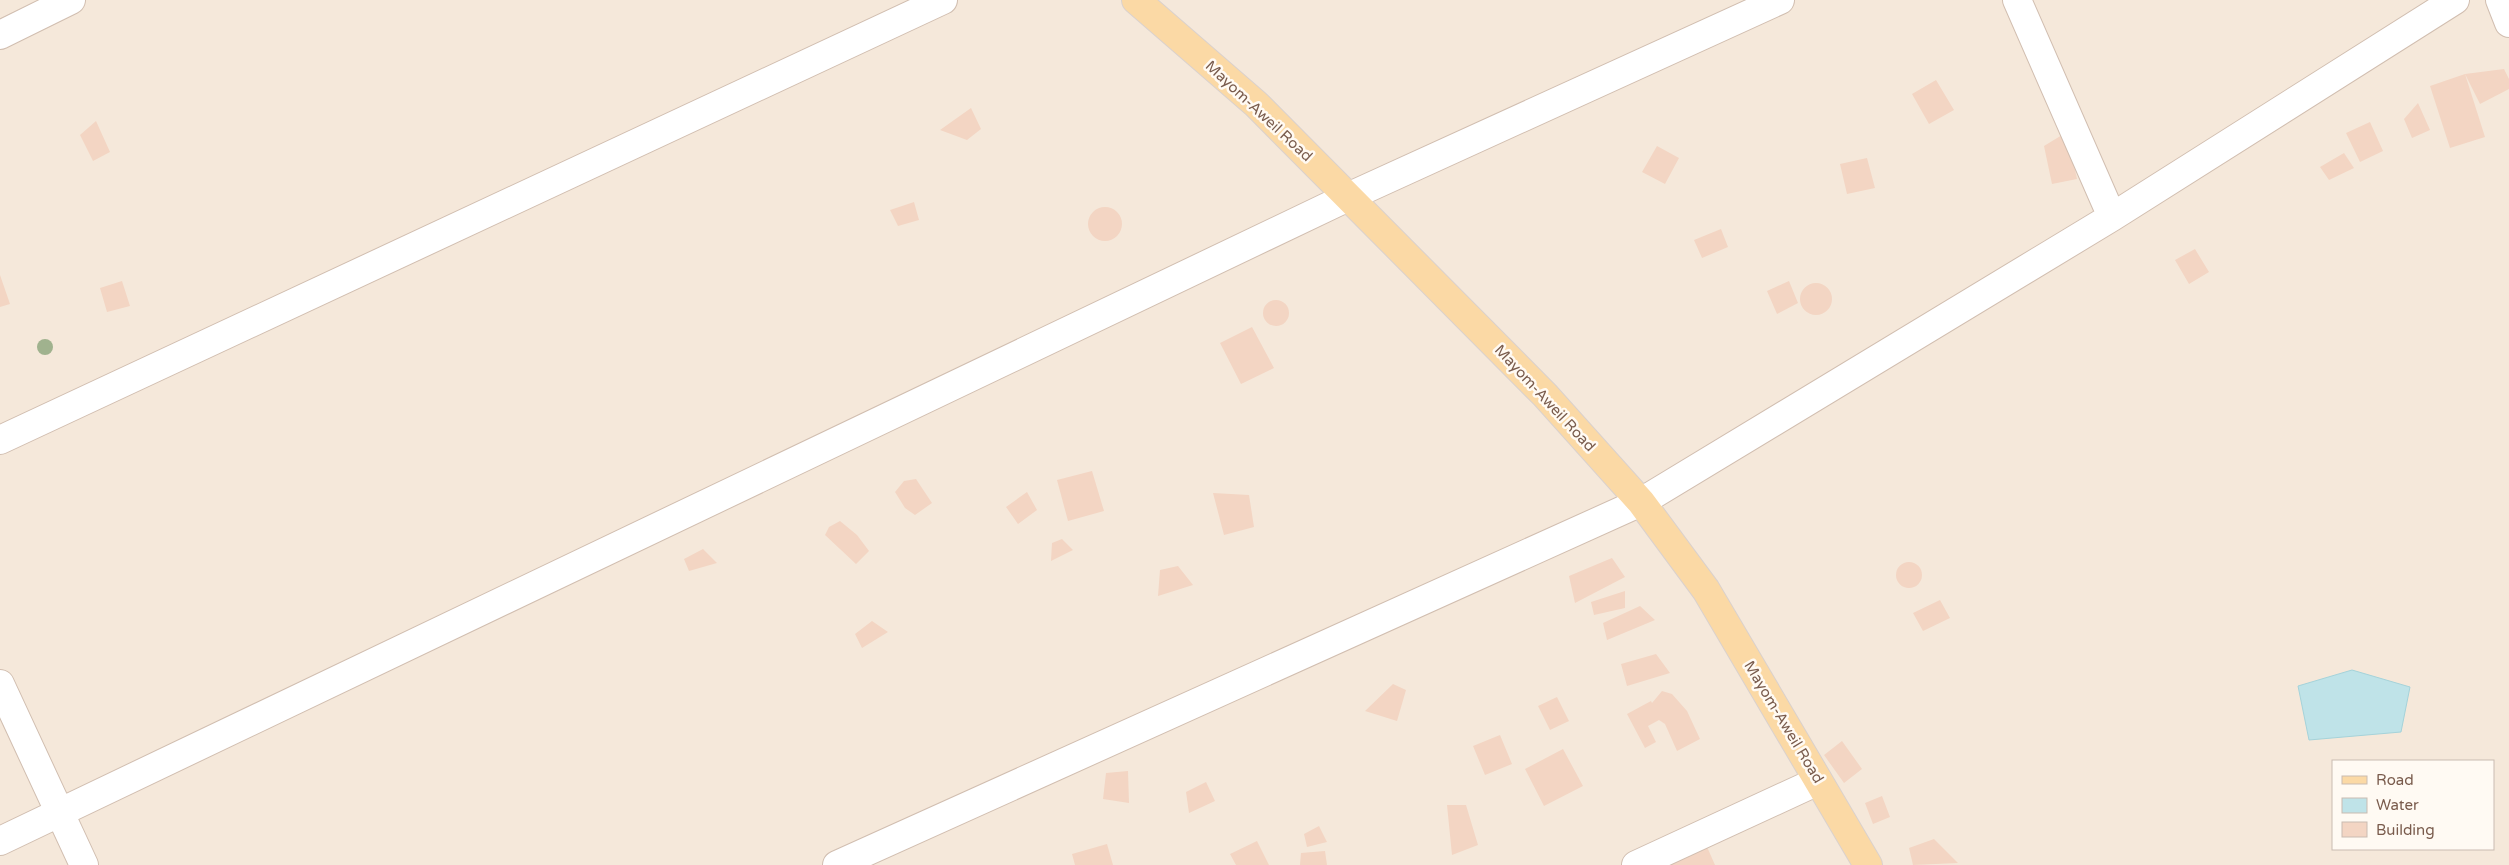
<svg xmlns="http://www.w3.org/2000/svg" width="2509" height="865" font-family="'Varela Round',sans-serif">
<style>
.residential{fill:#f5e8da;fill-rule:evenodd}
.water{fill:#bfe3e8;stroke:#a5d3da}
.building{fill:#f3d5c3}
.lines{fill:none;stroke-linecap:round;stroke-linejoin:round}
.minor-casing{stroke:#d1beb0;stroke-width:30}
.major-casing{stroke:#dad1cd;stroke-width:30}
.minor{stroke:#fff;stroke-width:28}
.major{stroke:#fbd9a5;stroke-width:28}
.tree{fill:#a0b28e}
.labels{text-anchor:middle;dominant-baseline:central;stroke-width:5;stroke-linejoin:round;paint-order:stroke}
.street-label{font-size:15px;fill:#7a5c4d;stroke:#fffaf3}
</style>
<rect width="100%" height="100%" fill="#fdf6ec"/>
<path class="residential" d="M0 0H2509V865H0ZM2333 761H2493V849H2333Z"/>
<path class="water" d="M2352 670 2410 687 2401 732 2309 740 2298 686Z"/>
<path class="building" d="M2504 69 2509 79V89L2480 104 2465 74Z
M2465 74 2485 137 2450 148 2430 86Z
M1936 80 1954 110 1929 124 1912 94Z
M2418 103 2430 130 2412 138 2404 119Z
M971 108 981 129 967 140 940 130Z
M96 121 110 152 93 161 80 135Z
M2370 122 2383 151 2360 162 2346 133Z
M2067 132 2077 179 2052 184 2044 146Z
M1657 146 1679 158 1665 184 1642 172Z
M2344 153 2354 168 2329 180 2320 167Z
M1867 158 1875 188 1847 194 1840 164Z
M914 202 919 220 898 226 890 210Z
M1088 224a17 17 0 1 1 34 0a17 17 0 1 1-34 0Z
M1721 229 1728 247 1702 258 1694 240Z
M2195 249 2209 272 2189 284 2175 260Z
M0 275 10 304 0 307Z
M122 281 130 306 107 312 100 288Z
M1789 281 1798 303 1777 314 1767 291Z
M1800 299a16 16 0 1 1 32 0a16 16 0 1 1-32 0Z
M1263 313a13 13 0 1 1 26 0a13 13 0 1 1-26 0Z
M1252 327 1274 368 1241 384 1220 343Z
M1092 471 1104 511 1068 521 1057 480Z
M916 479 932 503 915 515 905 508 895 492 904 481Z
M1027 492 1037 510 1018 524 1006 507Z
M1213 493 1249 495 1254 527 1224 535Z
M840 521 857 535 869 551 856 564 825 535 829 527Z
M1062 539 1073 550 1051 561 1052 543Z
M703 549 717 563 689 571 684 559Z
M1612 558 1625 577 1575 603 1569 576Z
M1896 575a13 13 0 1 1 26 0a13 13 0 1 1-26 0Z
M1178 566 1193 585 1158 596 1160 570Z
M1625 591V608L1594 615 1591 602Z
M1940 600 1950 618 1923 631 1913 613Z
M1640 606 1655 620 1607 640 1603 623Z
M872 621 888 632 862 648 855 634Z
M1656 654 1670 673 1627 686 1621 664Z
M1393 684 1406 690 1397 721 1365 711Z
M1662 691 1672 694 1687 711 1700 739 1677 751 1665 724 1659 720 1648 726 1656 742 1645 748 1627 714 1651 701 1652 703Z
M1557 697 1569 721 1550 730 1538 706Z
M1500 735 1512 764 1485 775 1473 746Z
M1842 741 1862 769 1844 783 1824 755Z
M1563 749 1583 786 1544 806 1525 769Z
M1128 771 1129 803 1103 799 1106 773Z
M1206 782 1215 801 1189 813 1186 792Z
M1882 796 1890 817 1873 824 1865 803Z
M1447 805H1466L1478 845 1452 855Z
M1319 826 1327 842 1307 847 1304 834Z
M1700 831 1715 865H1645Z
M1934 839 1958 863 1913 865 1909 848Z
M1257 841 1269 865H1236L1230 854Z
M1107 844 1113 865H1075L1072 854Z
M1325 851 1327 865H1300L1301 853Z"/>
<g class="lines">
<defs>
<path id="minor" d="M2017 0 2112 217
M2500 0 2509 23
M0 35 71 0
M0 440 943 0
M0 684 84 865
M0 841 1348 197 1780 0
M837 865 1641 502 2112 217 2455 0
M1636 865 1818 781"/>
<path id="major" d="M1136 0 1256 104 1545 395 1641 502 1706 590 1868 865"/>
</defs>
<use href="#minor" class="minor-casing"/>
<use href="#major" class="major-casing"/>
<use href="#minor" class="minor"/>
<use href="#major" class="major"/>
</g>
<circle class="tree" cx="45" cy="347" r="8"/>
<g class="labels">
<g class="street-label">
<text transform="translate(1259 111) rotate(43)">Mayom-Aweil Road</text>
<text transform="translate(1545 398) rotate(47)">Mayom-Aweil Road</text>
<text transform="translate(1784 722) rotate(59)">Mayom-Aweil Road</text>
</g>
</g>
<rect x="2332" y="760" width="162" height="90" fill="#fffaf3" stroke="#cabbb1"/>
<rect x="2342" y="776" width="25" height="8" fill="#fbd9a5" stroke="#cabbb1"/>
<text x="2376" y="785" font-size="15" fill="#7a5c4d">Road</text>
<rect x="2342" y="798" width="25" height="15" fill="#bfe3e8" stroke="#cabbb1"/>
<text x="2376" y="810" font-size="15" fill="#7a5c4d">Water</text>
<rect x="2342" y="822" width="25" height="15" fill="#f3d5c3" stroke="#cabbb1"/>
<text x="2376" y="835" font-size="15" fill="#7a5c4d">Building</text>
</svg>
